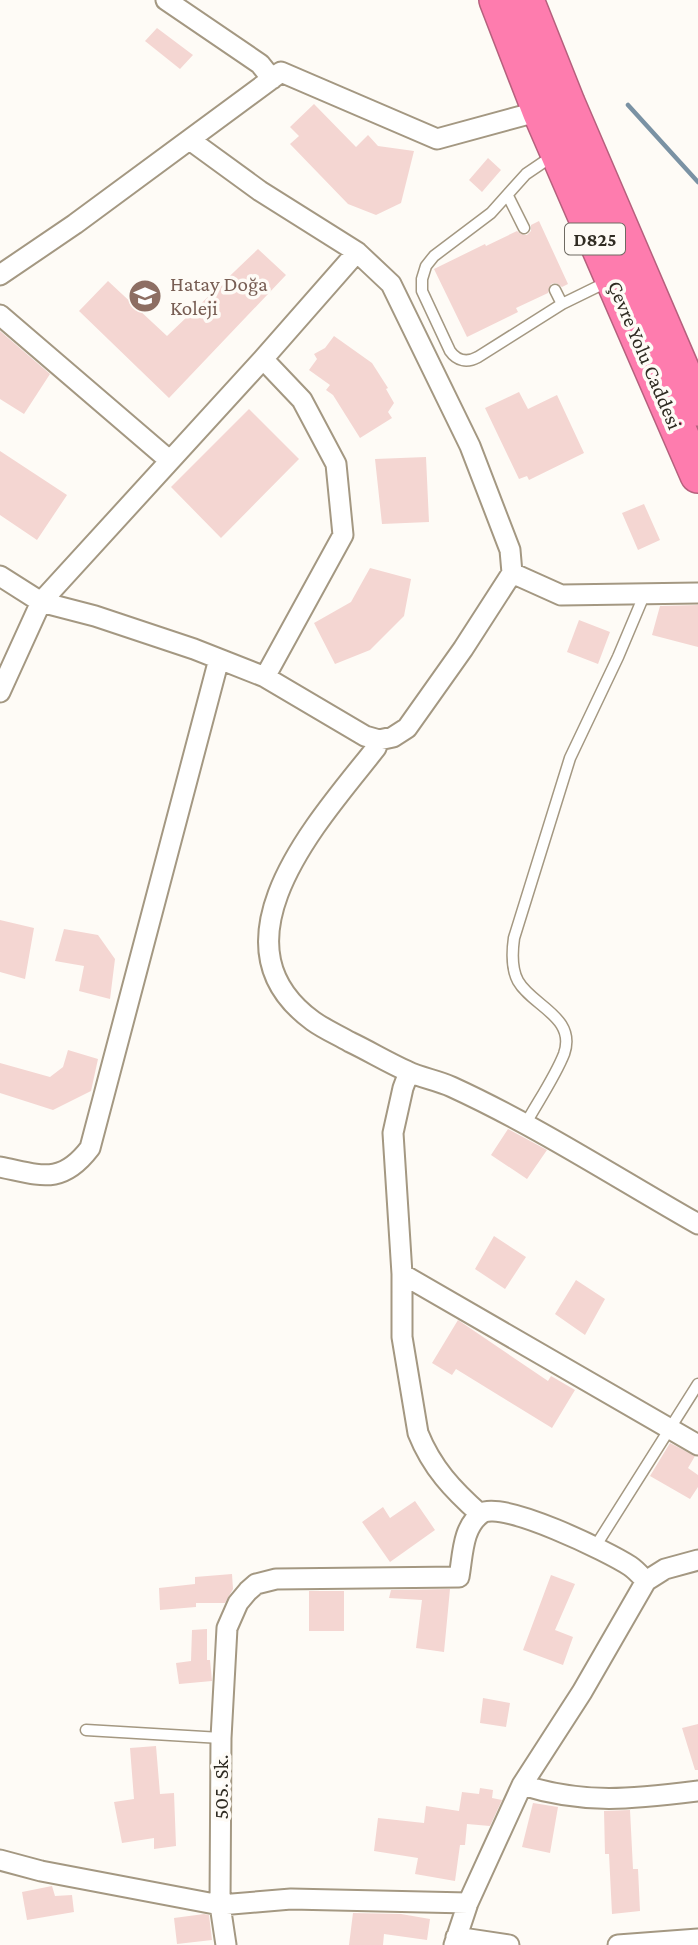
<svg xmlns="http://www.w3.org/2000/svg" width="698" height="1945" font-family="'Crimson Pro',serif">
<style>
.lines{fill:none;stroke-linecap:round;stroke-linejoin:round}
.stream{stroke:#7a92a4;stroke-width:4.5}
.building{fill:#f4d6d2}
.lane-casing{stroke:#a49882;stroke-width:13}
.street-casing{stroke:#a49882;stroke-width:23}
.highway-casing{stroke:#b6607d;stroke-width:38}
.lane{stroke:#fff;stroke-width:10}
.street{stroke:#fff;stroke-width:19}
.highway{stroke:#fe7cae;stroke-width:35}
.labels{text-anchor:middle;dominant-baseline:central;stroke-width:7;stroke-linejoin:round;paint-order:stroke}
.shield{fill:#fefbf6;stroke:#6e6a62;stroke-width:2}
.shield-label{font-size:19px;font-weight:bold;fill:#302c23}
.education-label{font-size:21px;fill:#785e54;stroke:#fefbf6;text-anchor:start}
.street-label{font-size:21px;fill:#302c23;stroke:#fefbf6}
</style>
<rect width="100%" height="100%" fill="#fefbf6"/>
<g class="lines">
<path class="stream" d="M628 105 698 182"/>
</g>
<path class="building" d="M157 28 193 55 180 69 145 41Z
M314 104 356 147 368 135 378 146 414 151 401 203 376 215 348 204 290 144 299 136 290 127Z
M488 158 501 170 482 192 469 180Z
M539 221 568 284 562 287 556 283 551 284 548 293 516 308 518 312 467 337 434 269 485 244 486 246 517 231 521 234 527 235 531 231V225Z
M258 249 286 275 169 398 79 311 108 281 167 336Z
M0 331 50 374 24 414 0 399Z
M334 336 372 363 388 388 386 389 394 403 388 412 392 418 360 438 333 395 326 390 330 385 309 370 317 359 314 354 325 348Z
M519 392 528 409 557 395 584 453 529 480 527 476 519 479 485 408Z
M249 409 299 459 221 538 171 487Z
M0 451 67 495 37 540 0 515Z
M426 457 429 522 382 524 375 459Z
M644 504 660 540 638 550 622 513Z
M370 568 411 579 404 616 370 650 335 664 314 623 351 602Z
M698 605V647L652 635 660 606Z
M579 620 610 632 598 664 567 652Z
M0 920 34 928 25 979 0 972Z
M64 929 98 935 115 959 110 999 79 991 84 966 55 961Z
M68 1050 98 1059 91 1091 53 1110 0 1093V1063L50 1077 63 1067Z
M508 1129 547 1150 527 1179 491 1155Z
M494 1236 526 1257 505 1289 475 1269Z
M576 1280 605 1299 585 1335 555 1314Z
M458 1320 548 1381 551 1376 575 1390 552 1428 456 1369 452 1375 432 1363Z
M670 1443 695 1456 688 1468 698 1475V1487L690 1499 650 1476Z
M415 1501 435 1530 390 1562 362 1522 383 1507 390 1518Z
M232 1574 233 1589 225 1603H196V1607L160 1610 159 1588 195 1584V1577Z
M551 1575 575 1584 555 1630 573 1637 563 1665 523 1650Z
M450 1589 444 1652 416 1648 422 1600 389 1598 391 1590Z
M309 1591H344V1631H309Z
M207 1629V1660H210L212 1681 179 1684 176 1663 191 1661 192 1630Z
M483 1698 510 1703 506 1727 480 1723Z
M698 1724V1770H695L682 1728Z
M156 1746 160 1794 174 1793 176 1846 154 1849V1838L122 1843 114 1802 134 1799 130 1748Z
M480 1788 493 1790 492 1798 502 1800 490 1826 467 1824 465 1845H460L455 1881 415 1874 418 1858 374 1851 378 1818 424 1823 426 1806 459 1811 462 1792 479 1794Z
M533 1803 558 1807 550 1853 522 1847Z
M630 1810 633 1869H638L640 1911 612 1914 609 1854H605L604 1811Z
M52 1886 55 1896 72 1895 74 1912 27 1920 22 1892Z
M353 1913 401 1914 430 1919 427 1940 384 1934 383 1945H349Z
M204 1914 209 1915 212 1940 177 1944 174 1918Z"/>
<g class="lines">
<defs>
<path id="lane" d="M554 155 526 174 491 213 434 256 426 266 422 279V291L450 351C457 361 467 363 478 357L562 304 609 281
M508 196 524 228
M555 290 562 304
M525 1125C537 1103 555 1077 564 1054 577 1017 532 1006 518 981 511 968 512 952 514 938L570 758 618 657 645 593
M595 1547 698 1384
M86 1730 221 1738"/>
<path id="street" d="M166 0 260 64 272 79
M0 275 75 224 281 72 437 139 540 111
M0 315 169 460
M263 359 302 400 336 464 343 535 265 677
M512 573 561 595 698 593
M0 576 41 602 95 616 194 649 265 677 365 736 379 740 393 737 407 728 463 649 512 573 510 550 470 446 391 284 357 252 260 191 190 140
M0 692 41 602 263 359 357 252
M379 740 376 748C321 818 205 942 313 1021 324 1029 338 1035 350 1042 369 1051 387 1062 407 1071 421 1078 437 1080 452 1087 537 1126 617 1178 698 1224
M409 1072 403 1088 393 1133 402 1274V1337L418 1433C432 1468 453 1490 480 1514
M0 1167C40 1175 61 1186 90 1148L219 659
M402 1274 698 1445
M522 1785C586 1805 633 1799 698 1791
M0 1860 41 1871 220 1905 291 1899 468 1903
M456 1937 509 1945
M226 1945 220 1905 221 1738 227 1628 238 1603 248 1591 256 1584 276 1579 459 1577C463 1555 462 1527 482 1513 502 1500 609 1552 630 1566 636 1570 641 1576 646 1581
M454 1945 468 1903 522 1785 582 1692 646 1581 665 1569 698 1560
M618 1945 698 1939"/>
<path id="highway" d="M497 0 540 111 698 475
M526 0 567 103 698 408"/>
</defs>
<use href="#lane" class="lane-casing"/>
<use href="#street" class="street-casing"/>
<use href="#highway" class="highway-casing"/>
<use href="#lane" class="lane"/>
<use href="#street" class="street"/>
<use href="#highway" class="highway"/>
</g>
<defs>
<symbol id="school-disc" viewBox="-11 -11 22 22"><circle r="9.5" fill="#8d6e63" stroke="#fefbf6"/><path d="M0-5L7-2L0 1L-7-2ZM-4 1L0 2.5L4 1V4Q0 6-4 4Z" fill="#fff"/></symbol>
</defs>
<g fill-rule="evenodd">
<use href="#school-disc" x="126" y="277" width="38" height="38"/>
</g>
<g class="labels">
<rect class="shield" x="565" y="223.5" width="60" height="31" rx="5"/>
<g class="shield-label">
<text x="595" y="239">D825</text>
</g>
<g class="education-label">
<text x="170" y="284">Hatay Doğa<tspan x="170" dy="24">Koleji</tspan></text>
</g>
<g class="street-label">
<text transform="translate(645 355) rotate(67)">Çevre Yolu Caddesi</text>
<text transform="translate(221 1787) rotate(-90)">505. Sk.</text>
</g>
</g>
</svg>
